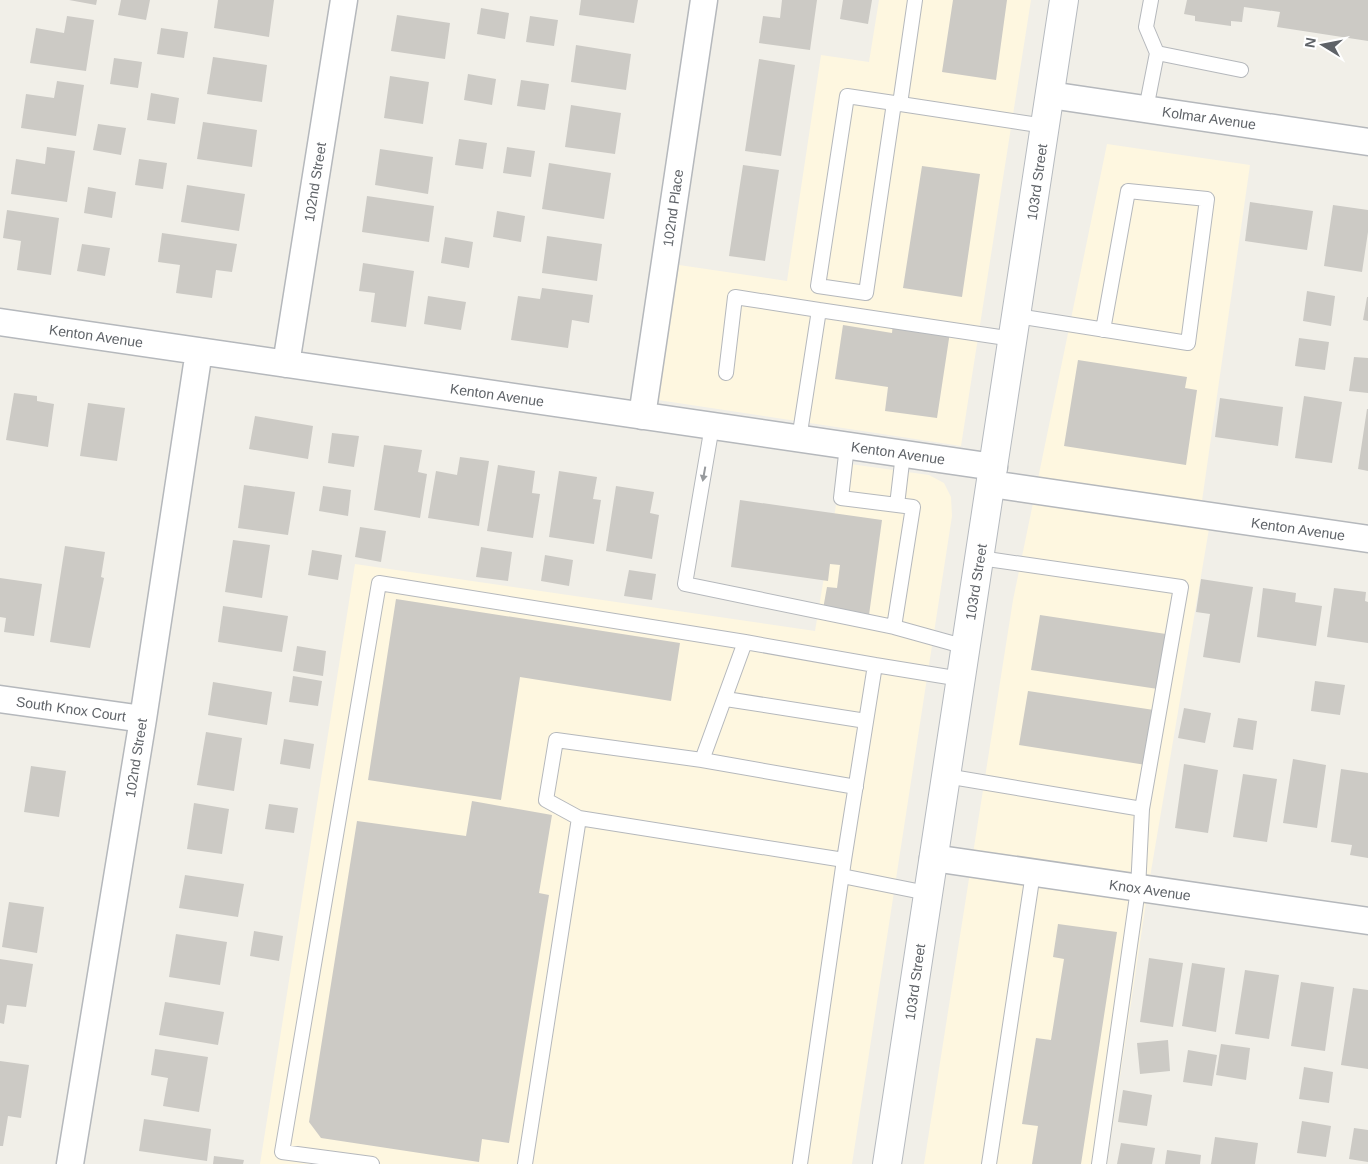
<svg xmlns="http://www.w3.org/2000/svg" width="1368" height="1164" font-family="Helvetica,sans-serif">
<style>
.commercial{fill:#fef7e0}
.building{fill:#cccac5}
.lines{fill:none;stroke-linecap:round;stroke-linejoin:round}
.lane-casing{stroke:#b5b8bc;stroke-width:16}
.street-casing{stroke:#b5b8bc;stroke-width:29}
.secondary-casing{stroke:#b6babf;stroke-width:30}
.lane{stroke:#fff;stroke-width:14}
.street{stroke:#fff;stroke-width:26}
.secondary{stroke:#fff;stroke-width:28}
.oneway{fill:#979a9d}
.labels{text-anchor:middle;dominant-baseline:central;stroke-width:4;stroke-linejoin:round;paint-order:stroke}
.street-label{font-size:14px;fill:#5f6368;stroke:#fff}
</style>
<rect width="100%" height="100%" fill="#f1efe8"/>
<path class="commercial" d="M879 0H1031L961 446 658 400 679 265 787 281 821 55 869 62Z
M1107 144 1250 165 1200 515 1211 517 1148 889 1107 1164H924L1013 600Z
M843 463 929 475 944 483 951 497 952 516 852 1164H260L355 564 815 631Z"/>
<path class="building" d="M69 0H97L96 5Z
M121 0H150L146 20 118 15Z
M218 0H274L269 37 214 28Z
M581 0H638L634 23 579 15Z
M782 0H817L810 50 759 43 763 16 780 18Z
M843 0H872L868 24 840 19Z
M953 0H1007L996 80 942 72Z
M1187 0H1368V41L1277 27 1280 12 1244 7 1242 22 1231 21V26L1195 21V16L1184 14Z
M481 8 509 13 505 39 477 34Z
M397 15 450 23 445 59 391 51Z
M67 16 94 20 86 71 30 63 36 28 64 33Z
M530 16 558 20 554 46 526 42Z
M161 28 188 32 184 58 157 54Z
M576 45 631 54 626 90 571 82Z
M213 57 267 65 262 102 207 94Z
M114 58 142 62 138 88 110 84Z
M759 59 795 65 781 156 745 151Z
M468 74 496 79 492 105 464 100Z
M390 76 429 82 423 124 384 118Z
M521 80 549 84 545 110 517 106Z
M57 81 84 85 76 136 21 128 26 94 54 98Z
M151 93 179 98 175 124 147 120Z
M571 105 621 113 615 154 565 147Z
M203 122 257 130 252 167 197 159Z
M98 124 126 128 121 155 93 150Z
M459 139 487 143 483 169 455 165Z
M47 147 75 151 67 202 11 194 16 159 45 164Z
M507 147 535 151 531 177 503 173Z
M380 149 433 157 428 194 375 185Z
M139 159 167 163 163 189 135 185Z
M549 163 611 173 604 219 542 209Z
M743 165 779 170 765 261 729 256Z
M922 166 980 174 962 297 903 288Z
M187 185 245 194 239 231 181 222Z
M88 187 116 192 112 218 84 213Z
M367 196 434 206 429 242 362 232Z
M1250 202 1313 211 1307 250 1245 241Z
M1333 205 1368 210V232L1362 272 1324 266Z
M7 210 59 218 51 275 17 270 21 241 3 238Z
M497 211 525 216 521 242 493 237Z
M162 233 237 244 232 272 216 270 212 298 176 293 180 265 158 262Z
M547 236 602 244 597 281 542 273Z
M445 237 473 242 469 268 441 263Z
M82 244 110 248 105 276 77 271Z
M363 263 414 271 406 327 371 322 375 293 359 291Z
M542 288 593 295 589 323 572 320 568 348 511 340 518 296 540 299Z
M1307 291 1335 296 1331 326 1303 321Z
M428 296 466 302 461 330 424 324Z
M1367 297H1368V321L1363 320Z
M893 323 950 332 937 418 885 411 888 387 835 379 843 325 892 333Z
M1299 338 1329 342 1325 370 1295 366Z
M1354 357 1368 358V393L1349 391Z
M1078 360 1187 377 1185 388 1197 390 1186 465 1064 446Z
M14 393 37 396V401L54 404 48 447 6 440Z
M1304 396 1342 402 1332 463 1295 458Z
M1220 398 1283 407 1278 446 1215 437Z
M88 403 125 408 117 461 80 456Z
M1367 409H1368V471L1358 469Z
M255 416 313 426 308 459 249 449Z
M332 433 359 436 354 467 328 463Z
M384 445 422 450 418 472 427 474 420 518 374 510Z
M460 457 489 461 479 526 428 518 436 471 457 475Z
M498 465 535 471 532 493 540 494 533 538 487 531Z
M559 471 597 477 593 499 601 500 594 544 549 537Z
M244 485 295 492 288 535 238 528Z
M323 486 351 490 348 516 319 511Z
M616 486 654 492 650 513 659 515 652 559 606 551Z
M740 500 882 520 869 615 823 609 827 587 837 588 840 565 830 564 828 581 731 567Z
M360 527 386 531 381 562 355 557Z
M233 540 270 545 262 598 225 592Z
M65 546 105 552 101 577 104 578 90 648 50 642Z
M481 547 512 552 508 581 476 577Z
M312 550 342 555 338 580 308 575Z
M545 555 573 560 569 586 541 581Z
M629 570 656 574 652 600 624 596Z
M0 578 42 584 34 636 4 632 6 618 0 617Z
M1201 579 1253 587 1240 663 1203 657 1210 614 1196 612Z
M1263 588 1296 593 1295 602 1322 606 1316 646 1257 637Z
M1334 588 1366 592 1365 601 1368 602V643L1327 637Z
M396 599 680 643 671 701 520 677 501 800 368 780Z
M223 606 288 616 282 652 218 642Z
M1040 615 1166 634 1158 689 1031 670Z
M297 646 326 651 323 676 293 671Z
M293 676 322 681 318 706 289 702Z
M1315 681 1345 685 1340 715 1311 711Z
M213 682 272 692 267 725 208 715Z
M1028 691 1154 710 1146 765 1019 745Z
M1184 708 1211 713 1205 743 1178 738Z
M1238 718 1257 721 1253 750 1233 747Z
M206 732 242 738 234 791 197 785Z
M284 739 314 744 310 769 280 764Z
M1293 759 1326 765 1317 828 1283 823Z
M1184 764 1218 770 1208 833 1175 828Z
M31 766 66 771 59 817 24 812Z
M1341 769 1368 773V858L1350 855 1352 845 1331 842Z
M1243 774 1277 779 1267 842 1233 837Z
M472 801 552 815 539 893 549 895 509 1143 482 1139 479 1162 321 1138 309 1122 357 821 466 836Z
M194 803 229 809 222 854 187 849Z
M269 804 298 808 294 833 265 829Z
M185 875 244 884 238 917 179 908Z
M9 902 44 907 37 953 2 947Z
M1058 924 1117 932 1081 1164H1032L1038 1126 1022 1124 1036 1038 1051 1040 1064 959 1053 957Z
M254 931 283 936 279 961 250 956Z
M176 934 227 942 220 985 169 977Z
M1149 958 1183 963 1173 1027 1140 1022Z
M0 959 33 964 26 1007 7 1005 4 1024 0 1023Z
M1192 963 1225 968 1216 1032 1182 1026Z
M1245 970 1279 975 1269 1039 1235 1034Z
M1301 982 1334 987 1325 1051 1291 1046Z
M1353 988 1368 990V1069L1341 1065Z
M165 1002 224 1012 218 1045 159 1035Z
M1168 1040 1170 1071 1140 1074 1137 1043Z
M1221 1044 1250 1048 1246 1080 1216 1075Z
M155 1049 208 1057 199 1112 163 1106 168 1078 151 1075Z
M1188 1050 1217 1055 1212 1086 1183 1082Z
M0 1061 29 1065 21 1118 8 1116 3 1146H0Z
M1304 1067 1333 1072 1329 1103 1299 1099Z
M1123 1090 1152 1095 1147 1126 1118 1122Z
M144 1119 211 1129 207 1161 139 1151Z
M1302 1121 1331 1126 1326 1157 1297 1153Z
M1354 1128 1368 1130V1162L1349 1159Z
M1215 1137 1258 1143 1255 1164H1211Z
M1121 1143 1155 1148 1152 1164H1117Z
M1167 1150 1201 1155 1200 1164H1165Z
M214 1156 244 1160 243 1164H213Z"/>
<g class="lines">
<defs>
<path id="lane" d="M1157 53 1241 70
M894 103 847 96 818 286 866 293 894 103 1045 126
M900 104 915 0
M1146 109 1157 53 1146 27 1151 0
M819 310 1013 339
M1017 316 1188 343 1207 199 1128 191 1103 330
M726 373 735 297 819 310 799 439
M712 426 685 584 894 627 966 647
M847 446 841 498 913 507 894 627
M897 505 903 454
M726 699 866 721
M702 760 856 787
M946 776 1142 809 1181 587 980 558
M844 860 579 818 546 800 556 740 702 760 745 642 875 665
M842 876 927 893
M372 1164 282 1152 379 583 745 642
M525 1164 579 818
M800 1164 844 860 875 665 961 679
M989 1164 1033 873
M1099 1164 1138 889 1142 809"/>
<path id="street" d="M1050 95 1368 142
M0 322 994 467
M286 364 344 0
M642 416 704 0
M991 484 1368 539
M0 699 143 719
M933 858 1368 921
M70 1164 143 719 199 351"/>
<path id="secondary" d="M887 1164 1064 0"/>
</defs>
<use href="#lane" class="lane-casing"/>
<use href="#street" class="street-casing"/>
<use href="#secondary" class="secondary-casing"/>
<use href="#lane" class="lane"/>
<use href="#street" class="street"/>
<use href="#secondary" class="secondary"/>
</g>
<defs><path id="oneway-solid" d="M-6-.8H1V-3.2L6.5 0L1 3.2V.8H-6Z" transform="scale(1.25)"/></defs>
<use class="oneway" href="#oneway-solid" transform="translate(704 474) rotate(100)"/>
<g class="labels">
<g class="street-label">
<text transform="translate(1209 118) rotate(8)">Kolmar Avenue</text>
<text transform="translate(315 182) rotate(-81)">102nd Street</text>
<text transform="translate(1037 182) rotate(-82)">103rd Street</text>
<text transform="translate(673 208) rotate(-82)">102nd Place</text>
<text transform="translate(96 336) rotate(8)">Kenton Avenue</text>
<text transform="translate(497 395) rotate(8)">Kenton Avenue</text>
<text transform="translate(898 453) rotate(8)">Kenton Avenue</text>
<text transform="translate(1298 529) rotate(8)">Kenton Avenue</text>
<text transform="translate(976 582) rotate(-81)">103rd Street</text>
<text transform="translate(71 709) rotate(8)">South Knox Court</text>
<text transform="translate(136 758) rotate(-81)">102nd Street</text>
<text transform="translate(1150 890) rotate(8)">Knox Avenue</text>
<text transform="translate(915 982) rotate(-82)">103rd Street</text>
</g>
</g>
<g transform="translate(1323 45) rotate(280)" stroke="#ffffff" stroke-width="4" paint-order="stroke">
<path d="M0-4L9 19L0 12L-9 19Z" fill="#5f6368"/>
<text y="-8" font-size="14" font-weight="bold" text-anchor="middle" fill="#5f6368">N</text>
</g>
</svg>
